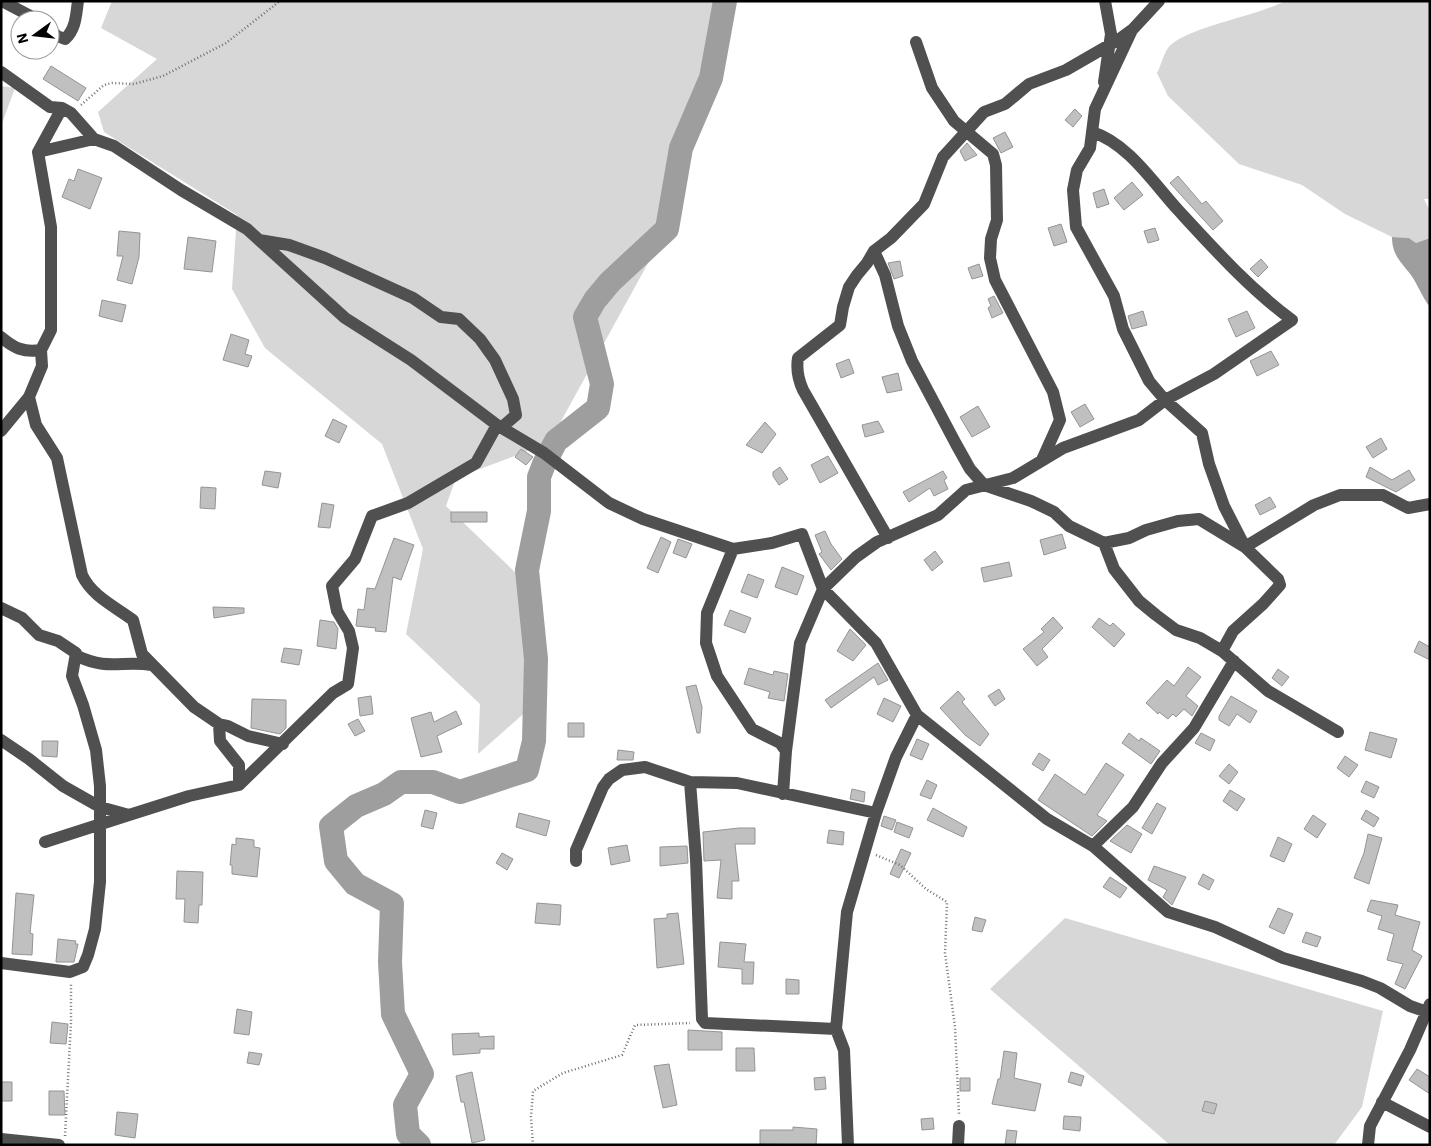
<svg xmlns="http://www.w3.org/2000/svg" width="1431" height="1146" font-family="'IBM Plex Sans',sans-serif">
<style>
.green{fill:#d7d7d7}
.water{fill:#9e9e9e}
.lines{fill:none;stroke-linecap:round;stroke-linejoin:round}
.river{stroke:#9e9e9e;stroke-width:24}
.building{fill:#c0c0c0;stroke:#949494}
.path{stroke:#727272;stroke-width:2.5;stroke-dasharray:1 2.5;stroke-linecap:butt}
.minor{stroke:#505050;stroke-width:12}
</style>
<rect width="100%" height="100%" fill="#fff"/>
<path class="green" d="M112 1H720L679 207 549 443 456 478 446 506 542 598 547 693 478 754 480 704 406 634 423 549 382 444 265 348 232 289 237 215 104 132 98 112 157 59 101 28Z
M1285 1H1430V199H1424L1430 211V238L1416 243 1409 238 1392 237 1345 214 1302 185 1239 164 1168 96 1157 73C1161 66 1163 55 1168 48 1183 28 1258 16 1285 1Z
M1 86 15 88 1 126Z
M1065 918 1383 1011 1362 1107 1334 1145H1170L990 989Z"/>
<path class="water" d="M1392 237 1409 238 1416 243 1430 238V307C1422 297 1418 285 1411 275 1401 262 1392 255 1392 237Z"/>
<g class="lines">
<path class="river" d="M419 1145 408 1134 405 1105 422 1074 393 1014 390 962 392 904 355 884 336 861 331 826 356 806 384 794 401 782H433L460 792 527 770 534 741 536 659 527 570 539 511V477L544 464 556 441 598 408 602 384 585 317 595 300 610 282 667 229 681 148 711 78 725 1"/>
</g>
<path class="building" d="M51 66 86 88 78 101 43 79Z
M1075 109 1082 116 1073 127 1065 120Z
M1005 132 1013 147 1001 153 993 138Z
M967 143 977 155 965 161 960 151Z
M78 169 102 178 90 209 62 197 69 179 74 181Z
M1178 176 1202 204 1206 201 1223 221 1213 230 1170 183Z
M1132 182 1143 195 1124 210 1114 198Z
M1104 189 1109 204 1097 208 1093 193Z
M1061 224 1067 242 1054 246 1048 228Z
M1155 228 1159 240 1148 243 1144 231Z
M119 231 140 233 139 257 132 284 117 280 123 256H117Z
M188 237 216 241 212 272 184 269Z
M1261 259 1268 267 1258 277 1250 269Z
M900 261 903 276 894 279 888 263Z
M979 264 983 276 972 279 968 268Z
M994 296 1003 313 992 318 988 308 991 306 988 299Z
M102 300 126 305 122 322 99 316Z
M1143 311 1147 325 1132 329 1128 316Z
M1247 311 1255 328 1236 337 1228 319Z
M231 334 249 340 245 354 252 356 248 367 223 360Z
M1271 351 1279 365 1257 376 1250 361Z
M849 359 854 373 841 378 836 364Z
M898 373 902 390 887 393 882 377Z
M1085 404 1094 419 1080 427 1071 412Z
M978 406 990 427 972 437 960 417Z
M333 419 347 426 339 443 325 436Z
M878 421 884 432 865 437 862 425Z
M765 422 776 434 762 453 746 445Z
M1381 438 1387 449 1373 458 1366 447Z
M521 449 533 457 526 465 515 457Z
M828 456 838 473 820 483 811 465Z
M780 467 788 479 779 485 773 476V472Z
M1370 467 1392 480 1409 470 1415 480 1396 492 1366 477Z
M265 471 281 473 278 488 262 485Z
M943 471 947 478 944 480 948 489 934 496 930 488 909 502 903 492Z
M201 487 216 488 215 509 200 508Z
M1270 497 1276 507 1260 515 1255 505Z
M322 503 334 505 330 528 318 527Z
M451 512H487V522H451Z
M825 531 831 544 842 559 831 570 819 554 822 552 815 535Z
M1062 534 1066 548 1044 555 1040 540Z
M661 537 671 542 658 573 647 568Z
M394 538 414 545 401 580 393 577 386 632 375 631 376 628 356 626 358 609 364 610 367 588 375 589Z
M678 539 692 544 686 558 673 553Z
M935 551 943 562 932 571 924 560Z
M1009 562 1012 576 984 582 981 568Z
M782 567 804 576 797 595 775 587Z
M748 574 764 580 757 598 741 592Z
M213 607 244 608V613L214 618Z
M730 610 751 618 745 633 724 625Z
M1053 617 1063 628 1042 649 1048 657 1037 666 1023 649 1044 632 1041 629Z
M1099 618 1110 626 1113 623 1125 634 1114 647 1092 627Z
M320 620 334 622 338 629 336 649 317 646Z
M850 629 866 645 853 661 837 651Z
M1419 641 1430 647V660L1414 652Z
M284 648 302 650 299 665 281 662Z
M878 663 888 680 878 685 874 677 831 708 825 700Z
M1188 667 1201 677 1186 696 1198 706 1192 716 1184 709 1176 717 1173 714 1168 719 1159 712 1158 714 1146 703 1167 680 1174 686Z
M749 668 773 675 774 671 788 674 784 701 768 698 770 692 744 684Z
M1278 669 1289 677 1282 686 1272 678Z
M696 685 702 707 700 733H697L686 687Z
M999 689 1005 699 995 706 988 696Z
M958 691 965 699 962 702 989 734 980 746 965 735 940 708Z
M371 696 373 714 360 716 358 698Z
M1231 696 1257 711 1250 723 1237 714 1229 726 1219 720V716Z
M884 698 901 706 893 722 877 714Z
M252 699 286 700V728L280 734 251 728Z
M456 711 462 724 437 736 442 752 421 757 411 718 431 712 434 722Z
M358 719 365 731 355 736 348 724Z
M568 723H584V737H568Z
M1370 732 1397 739 1391 758 1365 750Z
M1129 733 1139 741 1141 738 1160 751 1151 764 1122 743Z
M1201 733 1215 740 1210 751 1195 743Z
M917 739 929 744 922 760 910 755Z
M42 741H58L57 757 42 756Z
M618 750 634 752 633 760H617Z
M1039 753 1050 760 1043 771 1032 764Z
M1345 756 1358 765 1349 777 1337 768Z
M1106 763 1124 775 1097 815 1107 821 1092 836 1038 800 1055 774 1085 795Z
M1229 764 1238 772 1229 784 1219 776Z
M927 780 937 785 931 799 920 795Z
M1366 781 1379 787 1374 798 1361 792Z
M852 789 865 792 864 802 850 799Z
M1230 790 1245 799 1237 811 1223 801Z
M1157 803 1166 808 1152 834 1142 828Z
M933 808 967 827 963 837 927 820Z
M425 810 437 813 433 829 421 826Z
M1366 810 1379 818 1374 827 1361 819Z
M519 813 550 821 546 836 516 827Z
M1313 815 1326 824 1317 838 1304 829Z
M884 816 896 820 892 830 881 826Z
M897 822 913 828 909 838 894 832Z
M1127 825 1142 834 1131 853 1110 841Z
M739 828H755V844H735L739 881H732V899L717 898 721 860 704 861 703 832Z
M829 830 844 832 843 845 827 843Z
M1368 834 1382 838 1369 884 1354 878 1364 853Z
M1278 837 1292 844 1284 862 1270 856Z
M236 838 254 840V847L260 848 257 877 232 874V865H230L232 844 236 845Z
M627 845 630 861 611 865 608 848Z
M687 846 688 863 660 866V847Z
M901 849 911 853 899 878 890 874Z
M502 853 513 859 507 870 496 863Z
M1154 866 1186 877 1172 905 1163 897 1167 890 1148 880Z
M177 871 203 872 202 905H199L198 923 184 922 185 899H176Z
M1203 874 1214 880 1209 890 1198 884Z
M1110 877 1127 888 1120 898 1103 887Z
M16 893 34 895 30 933 33 934 32 955 12 954Z
M1371 900 1398 905 1395 915 1420 922 1412 950 1422 956 1405 989 1395 984 1403 964 1387 960 1394 934 1378 929 1382 916 1367 911Z
M537 903 561 905 560 925 535 923Z
M1278 908 1293 914 1284 934 1269 927Z
M678 913 684 964 657 968 654 919 667 918V914Z
M975 917 986 920 982 932 972 930Z
M1306 932 1321 937 1317 947 1302 942Z
M58 939 76 941 75 944H78L74 962H56Z
M720 942 746 944 744 962H754L753 984H742V969L718 967Z
M786 979 799 980V994H786Z
M237 1009 252 1012 249 1035 234 1033Z
M52 1022 68 1024 66 1044 50 1043Z
M688 1030 722 1032V1050H688Z
M479 1033V1037L494 1036V1049H480V1053L453 1055 452 1034Z
M736 1048H754L755 1071H736Z
M1004 1051 1017 1053 1014 1078 1041 1084 1035 1111 992 1104 998 1079H1000Z
M249 1052 262 1054 259 1065 247 1063Z
M669 1064 677 1105 663 1108 654 1066Z
M1417 1069 1430 1077V1094L1409 1080Z
M472 1072 485 1140 472 1143 464 1102H461L456 1076Z
M1071 1072 1084 1076 1081 1086 1068 1082Z
M825 1077 826 1089 815 1090 814 1078Z
M960 1078H970V1091H960Z
M1 1082H12V1101H1Z
M49 1091H64L65 1115H49Z
M1205 1101 1217 1104 1214 1114 1202 1111Z
M117 1112 138 1114 135 1138 115 1135Z
M1064 1116 1081 1117 1080 1131 1063 1129Z
M933 1118 934 1129 922 1130 921 1119Z
M793 1127 817 1129 816 1145 760 1144V1130H793Z
M1007 1130 1017 1131 1015 1145H1005Z"/>
<g class="lines">
<path class="path" d="M81 105 104 85 112 83 134 84 163 76 226 43 280 1
M876 855 900 865 926 889 947 902 945 953 955 1027 959 1114
M65 1136 71 1022V984
M533 1145 531 1117 533 1091 563 1073 622 1055 635 1025 690 1023"/>
<path class="minor" d="M2 1 38 20
M50 29 57 36 65 39C76 29 76 15 78 1
M1132 30 1095 109 1090 148 1077 170 1073 190 1076 227 1114 296 1123 329 1149 381 1165 400 1202 433 1209 464 1224 506 1245 547
M916 42 932 88 954 121 993 154 996 165 997 220 991 239 990 258 995 280 1053 392 1060 420 1042 460
M1 72 50 107 62 108 71 113 94 139 114 146 181 190 247 229 345 318 411 360 497 425 544 453 609 503 643 519 733 549 772 543 802 534 823 589 876 643 917 715 1047 819 1093 846 1168 912 1215 927 1283 958 1362 981 1380 988 1410 1006 1430 1013
M1104 82 1111 34 1105 1
M38 152 62 108
M259 240 289 245 325 258 413 298 441 317 459 319 480 339 495 360 513 399 516 415 501 428
M874 251 885 275 898 326 912 361 956 444 970 469 984 485 1031 501 1054 512 1069 526 1104 543 1129 538 1146 530 1178 521 1199 519 1245 547 1278 579 1280 585 1263 604 1233 631 1222 651
M1 337C14 348 24 353 41 350
M29 397 36 425 57 458 82 575C92 596 114 606 133 620L142 654 194 707 219 724 228 726 248 736 283 744
M1 431 29 397 42 366 41 350 51 330V227L38 152 94 139
M888 538 803 390C798 379 796 370 798 358L840 325 843 307 849 287 857 275 867 263 874 251 891 238 924 204 943 157 984 112 1005 104 1029 84 1066 70 1118 40 1133 29 1159 1
M1104 543 1114 569 1139 601 1156 615 1176 630 1200 638 1222 651 1268 691 1338 732
M1245 547 1314 505 1340 495H1383L1408 508 1430 504
M733 549 707 613 706 643 717 676 752 729 780 743 786 751
M1 608 22 618 39 635 58 641 76 653 72 676 83 705 96 750 100 786V882L95 929 88 955 83 967 70 972 1 963
M77 656C109 671 122 660 152 665
M219 724 220 741 239 765V785
M1 740 29 759 63 786 100 807 129 815 189 796 239 785 333 693 348 684 353 648 349 631 337 611 332 586 355 559 372 516 408 503 476 463 497 425
M690 782 696 859 702 1019 705 1023 836 1029
M783 794 786 751 800 643 823 589 856 557 877 542 938 515 966 490 1013 478 1063 448 1139 420 1165 400 1214 374 1292 320C1250 289 1214 249 1179 211 1154 184 1128 143 1092 132
M45 842 129 815
M1093 846 1133 807 1162 763 1194 728 1234 661
M576 861V850L603 787 609 779 622 770 645 767 690 782 737 783 876 813
M1382 1102 1430 1127
M1 1139 59 1145
M848 1145 844 1050 836 1029 847 912 876 813 896 757 917 715
M958 1145 959 1126
M1368 1145 1370 1126 1410 1050 1430 1004"/>
</g>
<rect width="1431" height="1146" fill="none" stroke="#000000" stroke-width="5"/>
<g transform="translate(35 35) rotate(255)"><circle r="24" fill="#ffffff" stroke="#999999"/>
<path d="M0-4L9 19L0 12L-9 19Z" fill="#000000"/>
<text y="-8" font-size="14" font-weight="bold" text-anchor="middle" fill="#000000">N</text>
</g>
</svg>
